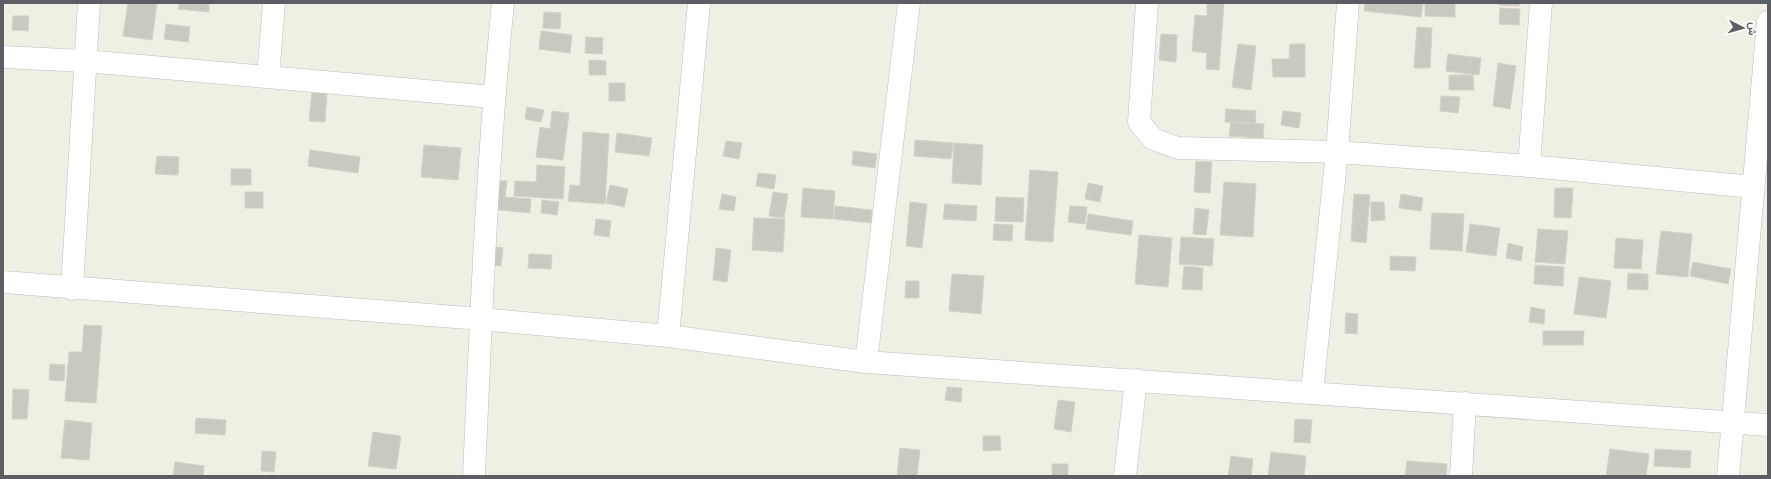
<svg xmlns="http://www.w3.org/2000/svg" width="1771" height="479" font-family="Signika,Vazirmatn,sans-serif">
<style>
.building{fill:#cac9c1;stroke:#d4d2c2}
.lines{fill:none;stroke-linecap:round;stroke-linejoin:round}
.minor-casing{stroke:#bcbcc3;stroke-width:23}
.minor{stroke:#fff;stroke-width:22}
</style>
<rect width="100%" height="100%" fill="#efefe4"/>
<path class="building" d="M128 3H157L152 40 123 36Z
M179 3H209V12L178 9Z
M1207 3H1224L1219 70 1206 69 1207 53 1192 51 1195 15 1207 16Z
M1365 3H1423L1421 17 1364 11Z
M1425 3H1455V17L1425 16Z
M1498 3H1519V6L1498 5Z
M1500 8 1520 9 1519 25 1499 24Z
M544 12 561 13 560 29 543 28Z
M13 16H29L28 31 12 30Z
M166 24 190 27 188 42 164 39Z
M1417 27 1432 28 1430 68H1414Z
M541 31 572 35 570 53 539 49Z
M1161 34 1177 35 1176 62 1159 60Z
M586 37 603 38 602 54 585 53Z
M1238 44 1256 46 1251 90 1232 87Z
M1290 44H1305V77H1273L1272 59H1289Z
M1448 54 1481 58 1479 75 1446 71Z
M589 60 606 61V75H589Z
M1498 63 1516 66 1510 109 1493 106Z
M1449 75H1473L1474 90H1449Z
M609 83H625V101H609Z
M312 92 327 94 325 122 309 121Z
M1441 96 1460 97 1458 113 1440 111Z
M527 107 544 110 541 122 525 119Z
M1226 109 1256 111 1255 124 1225 122Z
M552 111 569 113 563 160 536 157 540 127 550 129Z
M1283 111 1301 113 1299 128 1281 125Z
M1231 121 1264 124 1263 138 1229 136Z
M583 132 609 134 605 204 568 201 570 185 580 186Z
M617 133 652 138 649 156 615 152Z
M915 140 953 143 951 159 914 156Z
M726 141 742 143 739 159 723 156Z
M954 143 983 145 981 185 952 183Z
M424 145 461 148 458 180 421 177Z
M310 150 360 157 358 173 308 166Z
M853 151 877 154 875 168 852 165Z
M157 156 179 157 178 175 155 174Z
M1196 161 1212 162 1210 193 1194 192Z
M537 165 565 167 563 199 514 196 515 181 536 182Z
M231 169H251V185H231Z
M1030 170 1058 172 1053 242 1025 240Z
M758 173 776 175 774 189 756 186Z
M492 180 507 181 505 197 531 199 530 213 489 209Z
M1224 182 1256 184 1253 237 1220 235Z
M1088 183 1103 186 1100 202 1085 199Z
M610 185 628 189 624 207 606 203Z
M803 188 835 191 833 219 801 217Z
M1555 188H1573L1571 218 1554 217Z
M245 192H263V208H245Z
M773 192 788 194 784 218 769 216Z
M722 194 736 197 734 211 719 209Z
M1354 194 1370 195 1366 243 1351 241Z
M1401 194 1423 198 1421 211 1399 208Z
M996 197 1024 198 1023 222 995 221Z
M542 200 559 202 557 215 541 213Z
M910 202 927 204 922 248 906 246Z
M1371 202H1384L1385 220 1371 221Z
M945 204 977 206 976 221 943 219Z
M835 206 872 210 871 223 834 219Z
M1070 206 1087 207 1085 224 1068 222Z
M1195 208 1209 210 1206 235 1193 234Z
M1432 213 1464 214 1462 251 1430 249Z
M1088 214 1133 221 1131 235 1086 229Z
M754 218 785 219 783 252 752 250Z
M596 219 611 221 609 237 594 235Z
M994 224 1013 225 1012 241 993 240Z
M1470 224 1500 228 1496 256 1466 252Z
M1538 229 1568 231 1565 264 1535 262Z
M1661 231 1692 234 1688 277 1656 274Z
M1139 235 1172 238 1168 287 1135 284Z
M1181 237 1214 239 1212 266 1179 264Z
M1616 238 1643 240 1641 269 1614 268Z
M1508 243 1523 247 1521 261 1506 258Z
M487 246 503 248 501 266 485 264Z
M716 248 731 250 727 282 713 280Z
M529 254 552 255 551 269 528 268Z
M1390 256 1416 257 1415 271 1390 270Z
M1693 262 1731 269 1728 284 1690 276Z
M1535 265 1564 267 1563 286 1534 284Z
M1184 266 1203 268 1202 290 1182 289Z
M1628 273 1648 274V290L1627 289Z
M952 274 984 276 981 314 949 311Z
M1579 277 1611 281 1606 318 1574 314Z
M906 281H919V298H905Z
M1531 307 1545 310 1544 324 1529 322Z
M1346 313 1358 314 1357 334 1345 333Z
M84 325 102 326 96 403 65 401 69 352H82Z
M1543 331H1584L1583 345H1543Z
M50 364 65 365 64 381 49 380Z
M947 387 962 388 961 402 945 400Z
M13 389 29 390 27 419H12Z
M1058 400 1075 402 1071 432 1054 429Z
M196 418 226 420 225 435 195 433Z
M1295 419 1312 420 1310 443 1294 442Z
M65 420 92 423 89 460 61 458Z
M373 432 401 436 396 469 368 466Z
M983 436H1000L1001 450 983 451Z
M900 448 920 450 917 476H897Z
M1610 449 1649 454 1646 476H1606Z
M1655 449 1691 451 1690 468 1654 466Z
M262 451 276 452 274 472 261 471Z
M1271 452 1306 456 1304 476H1268Z
M1231 456 1253 459 1251 476H1228Z
M1407 461 1447 464 1446 476H1405Z
M175 462 204 466 203 476H173Z
M1052 464H1068V476H1052Z"/>
<g class="lines">
<defs>
<path id="minor" d="M1147 3 1139 122 1153 139 1178 148 1337 152 1529 166 1754 187
M3 57 85 61 494 97
M268 77 274 3
M1529 166 1541 3
M3 282 481 319 668 336 866 362 1768 425
M72 289 89 3
M668 336 699 3
M866 362 909 3
M1312 392 1337 152 1348 3
M474 476C481 318 487 160 503 3
M1125 476 1136 380
M1461 476 1465 403
M1728 476 1768 22"/>
</defs>
<use href="#minor" class="minor-casing"/>
<use href="#minor" class="minor"/>
</g>
<rect width="1771" height="479" fill="none" stroke="#5c5e65" stroke-width="8"/>
<g transform="translate(1743 28) rotate(96)" stroke="#ffffff" stroke-width="3" paint-order="stroke">
<path d="M0-3L7 15L0 10L-7 15Z" fill="#5c5e65"/>
<text y="-6" font-size="11" font-weight="bold" text-anchor="middle" fill="#5c5e65">ش</text>
</g>
</svg>
